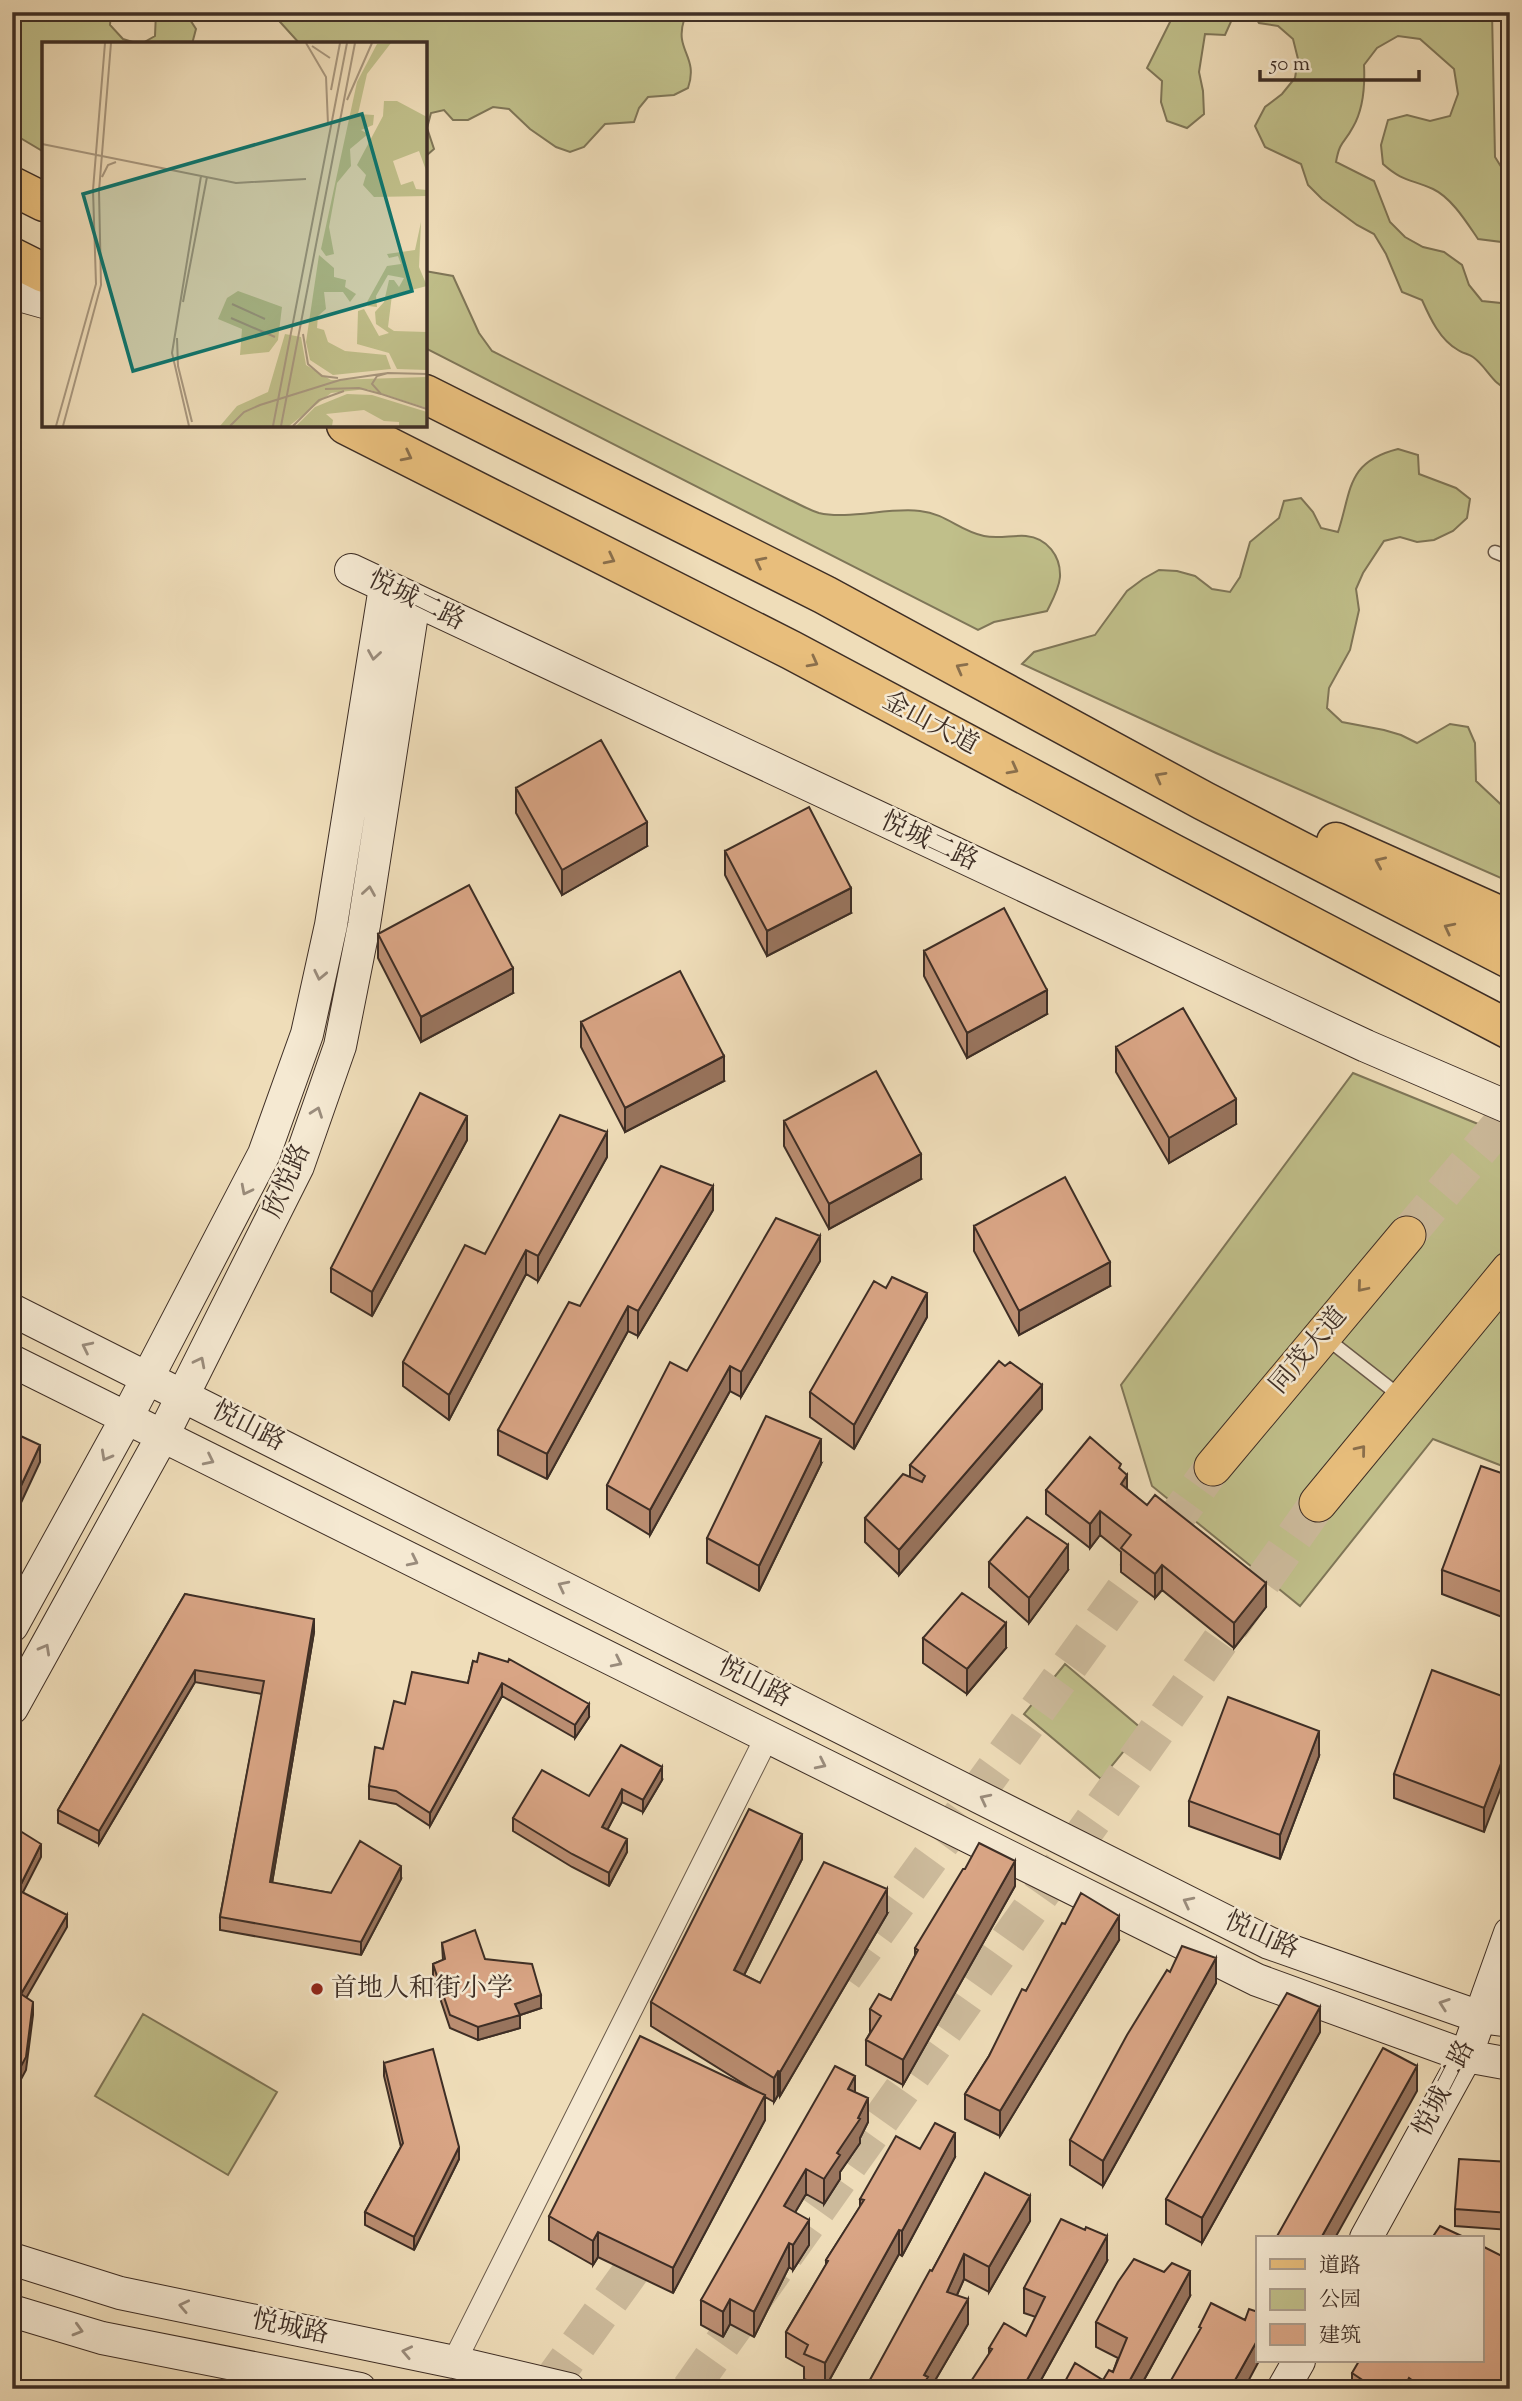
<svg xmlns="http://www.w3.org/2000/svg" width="1522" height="2401" font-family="'Sorts Mill Goudy','Noto Serif SC',serif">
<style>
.green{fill:#c0bf8a;stroke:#7f7658;stroke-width:2}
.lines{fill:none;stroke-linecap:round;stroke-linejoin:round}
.primary-tunnel{stroke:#ccba9b;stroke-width:37;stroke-dasharray:37 18;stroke-linecap:butt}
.lane-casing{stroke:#6a5a4a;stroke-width:15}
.street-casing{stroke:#6a5a4a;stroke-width:25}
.secondary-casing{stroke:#3e2e25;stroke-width:34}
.primary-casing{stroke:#3e2e25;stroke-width:39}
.highway-casing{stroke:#3e2e25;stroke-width:41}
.lane{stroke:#f5e9d2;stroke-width:12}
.street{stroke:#f5e9d2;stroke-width:23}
.secondary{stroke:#f5e9d2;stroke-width:32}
.primary{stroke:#e8be7c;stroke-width:37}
.highway{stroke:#e8be7c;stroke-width:38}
.wall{fill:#bb8e72;stroke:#3e2e25;stroke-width:2}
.shaded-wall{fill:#98745d;stroke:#3e2e25;stroke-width:2}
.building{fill:#d9a585;stroke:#3e2e25;stroke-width:2}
.oneway{stroke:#8a6f4c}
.oneway2{stroke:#9a8c7c}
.poi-dot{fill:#8f2418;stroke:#f5e9d2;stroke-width:2.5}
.labels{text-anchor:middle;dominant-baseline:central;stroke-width:5;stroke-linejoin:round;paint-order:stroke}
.street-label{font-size:26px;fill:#3e2e25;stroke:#f5e9d2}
.poi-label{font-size:26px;fill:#3e2e25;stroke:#f5e9d2;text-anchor:start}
.inset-road{fill:none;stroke:#a8977e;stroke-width:2}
.view{fill:#0f766e;fill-opacity:0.15;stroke:#0f766e;stroke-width:3.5}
.inset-edge{fill:none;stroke:#3e2e25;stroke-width:3.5}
</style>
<rect width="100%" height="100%" fill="#efddb9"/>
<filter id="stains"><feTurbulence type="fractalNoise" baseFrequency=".00286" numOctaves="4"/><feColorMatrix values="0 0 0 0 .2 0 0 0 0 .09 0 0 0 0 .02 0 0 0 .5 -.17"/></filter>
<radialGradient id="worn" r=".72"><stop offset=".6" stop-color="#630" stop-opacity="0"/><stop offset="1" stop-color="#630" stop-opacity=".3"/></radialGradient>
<path class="green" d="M17 12H111L110 25 123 39 139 44H44V152L12 133V20Z
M156 12H185L196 29 192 44H141L155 36Z
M271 12H708L698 20H684C674 51 699 56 688 88L674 95 648 97 639 108 634 122 605 124 584 147 570 152 556 147 530 129 509 109 493 107 468 120H453L444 110 431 113 427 128 434 149 427 155 425 44H300Z
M1175 12H1238L1233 17 1225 35 1205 34 1199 72 1203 91 1204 114 1187 128 1167 121 1161 102 1162 81 1147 68Z
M1252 12H1492L1495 157 1510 181V243L1478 239C1467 223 1452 198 1433 189 1411 179 1403 182 1383 164L1381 145 1388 120 1407 115 1430 121 1450 116 1458 94 1454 69 1420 39 1398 36 1377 48 1364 65C1365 85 1364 108 1353 127 1344 144 1340 140 1336 162L1374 181 1390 222 1405 237 1423 247 1444 252 1462 265 1469 285 1482 301 1510 304V391C1493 385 1487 367 1473 357 1469 354 1462 353 1458 350 1440 340 1430 318 1422 300L1402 292 1386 254 1374 234 1357 225 1322 199 1308 185 1301 164 1265 147 1255 126 1265 107 1282 94 1295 78 1298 59 1293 39 1278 26 1259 23Z
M425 271 453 276 479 333 492 351 790 500C799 504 809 510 819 513 848 520 889 507 920 511 947 514 959 531 984 536 998 539 1012 535 1026 536 1047 538 1061 556 1060 577 1059 589 1052 601 1047 611L994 622 978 630 425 348Z
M1398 449 1418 455 1419 474 1456 488 1470 499 1467 518 1453 531 1434 540 1417 542 1400 537 1384 541 1363 573 1356 589 1359 610 1350 650 1329 688 1327 708 1342 722 1384 730 1401 735 1417 743 1450 724 1468 727 1475 743 1476 781 1510 813V882L1216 753 1022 664 1034 652 1095 635 1127 591 1143 579 1159 570 1177 571 1195 576 1212 589 1230 592 1240 577 1250 542 1279 518 1284 501 1301 498 1313 512 1321 528 1338 532C1352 490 1346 462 1398 449Z
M1353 1073 1510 1137V1469L1433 1439 1300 1606 1152 1486 1121 1385Z
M1065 1664 1142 1729 1101 1779 1024 1714Z
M143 2014 277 2092 228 2175 95 2096Z"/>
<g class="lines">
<path class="primary-tunnel" d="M1407 1235 1510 1113
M844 1977 1213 1467
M546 2389 660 2231
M690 2389 1318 1503"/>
<defs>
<path id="lane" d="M1495 552 1510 558
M1326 1338 1400 1396"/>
<path id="street" d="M454 2362 767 1737"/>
<path id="secondary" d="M12 293 44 302
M351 570 1366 1046 1510 1108
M12 1310 1269 1943 1480 2017 1510 2021
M12 1361 1257 1980 1466 2056 1510 2064
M12 1626 126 1419 264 1154 307 1034 331 925 385 587
M12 1708 162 1437 298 1166 340 1046 364 925 414 601
M1366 2238 1466 2056 1510 1933
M12 2259 120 2293 454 2362 569 2389
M12 2311 102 2338 360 2389
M1283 2389 1299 2361"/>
<path id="primary" d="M1213 1467 1407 1235
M1318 1503 1510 1270"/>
<path id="highway" d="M12 186 44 202
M12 257 44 273
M425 394 825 595 1204 801 1510 959
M346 425 791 650 1172 853 1510 1030
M1336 842 1510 920"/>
</defs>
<use href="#lane" class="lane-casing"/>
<use href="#street" class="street-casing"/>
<use href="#secondary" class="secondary-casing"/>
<use href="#primary" class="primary-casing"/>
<use href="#highway" class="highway-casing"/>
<use href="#lane" class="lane"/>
<use href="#street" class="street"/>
<use href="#secondary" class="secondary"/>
<use href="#primary" class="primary"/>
<use href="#highway" class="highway"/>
</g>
<path class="wall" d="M516 788 647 846 562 895 516 813Z
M725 851 851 913 767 956 725 875Z
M378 934 513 993 421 1042 378 958Z
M924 951 1047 1014 967 1058 924 976Z
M581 1022 724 1081 625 1132 581 1047Z
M1116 1047 1236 1124 1169 1163 1116 1072Z
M784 1121 921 1179 829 1229 784 1146Z
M467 1140 372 1316 331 1292V1268Z
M607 1157 538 1281 526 1274 449 1420 403 1386V1362L485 1254Z
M713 1210 638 1336 628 1331 547 1479 498 1455V1430L580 1306Z
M974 1226 1110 1286 1019 1335 974 1251Z
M820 1261 741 1397 730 1391 650 1535 607 1509V1485L687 1371Z
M927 1317 854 1449 810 1417V1392Z
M1042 1409 899 1575 865 1542V1518L910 1477V1465Z
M821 1464 759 1591 707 1563V1538Z
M1121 1470 1127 1489 1266 1607 1234 1648 1162 1590 1155 1598 1121 1572V1552L1100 1535 1090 1548 1046 1514V1490Z
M1510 1476V1620L1442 1594V1570Z
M989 1562 1068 1570 1029 1623 989 1587Z
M185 1594 314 1632 272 1883 331 1893 401 1879 361 1955 220 1930V1917L262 1694 195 1682 99 1844 58 1823V1810Z
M923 1638 1006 1648 967 1694 923 1663Z
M473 1661 589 1717 575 1738 502 1696 430 1826 396 1804 369 1799V1786L383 1749 405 1704 468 1683Z
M1510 1699 1484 1832 1394 1798V1774Z
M1319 1756 1280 1859 1189 1826V1801Z
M662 1780 643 1812 622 1802 607 1830 627 1852 609 1886 572 1867 513 1831V1818L589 1796Z
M802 1859 744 1975 760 1983 887 1914 780 2096 778 2095 774 2102 765 2097V2120L673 2293 598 2257 593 2265 549 2240V2216L755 2091 651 2026V2002Z
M1015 1886 903 2085 866 2065V2040L870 2033V2009L891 2000 915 1956V1948Z
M1065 1924 1119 1940 1000 2136 965 2119V2094L989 2056 1026 1991Z
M442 1943 485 1959 541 2008 520 2015V2028L478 2040 450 2028 433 1977V1964L443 1960Z
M1216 1983 1103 2186 1070 2165V2140Z
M1320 2032 1202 2243 1166 2224V2199Z
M384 2063 459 2159 414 2250 365 2225V2212L401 2147 384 2076Z
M855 2092 868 2122 860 2138V2143L840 2172V2179L824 2204 806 2194 795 2212 809 2245 793 2270 789 2267 754 2337 730 2324 723 2337 701 2325V2300Z
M920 2149 955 2157 902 2256 899 2254 825 2388 804 2379V2367L786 2357V2332L826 2265V2260L860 2207V2199Z
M1510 2162V2230L1455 2226V2209Z
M985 2173 1030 2221 989 2292 964 2279 957 2295 968 2324 930 2389H865L932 2271Z
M1107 2261 1036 2389 989 2353V2348L1026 2336 1036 2317 1024 2313V2288Z
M1190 2296 1139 2389 1103 2380 1113 2372 1118 2358 1096 2347V2322Z
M1352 2373 1510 2389H1352Z"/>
<path class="shaded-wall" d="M647 822V846L562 895V870Z
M851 888V913L767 956V931Z
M513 968V993L421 1042V1017Z
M1047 990V1014L967 1058V1033Z
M724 1056V1081L625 1132V1108Z
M1236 1099V1124L1169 1163V1138Z
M467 1116V1140L372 1316V1292Z
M607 1132V1157L538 1281V1256Z
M921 1154V1179L829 1229V1204Z
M713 1186V1210L638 1336V1311Z
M820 1236V1261L741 1397V1372Z
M526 1250V1274L449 1420V1395Z
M1110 1262V1286L1019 1335V1311Z
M927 1293V1317L854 1449V1425Z
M628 1306V1331L547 1479V1454Z
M730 1366V1391L650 1535V1510Z
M1042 1385V1409L899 1575V1550Z
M821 1439V1464L759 1591V1566Z
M40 1445V1462L12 1522V1505Z
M1127 1475V1500L1121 1484Z
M1100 1511V1535L1090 1548V1524Z
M1068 1545V1570L1029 1623V1598Z
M1162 1565V1590L1155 1598V1574Z
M1266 1583V1607L1234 1648V1623Z
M314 1619V1632L270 1895V1882Z
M1006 1623V1648L967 1694V1669Z
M195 1670V1682L99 1844V1831Z
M502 1683V1696L430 1826V1813Z
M589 1704V1717L575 1738V1725Z
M1319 1731V1756L1280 1859V1835Z
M1510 1740V1764L1484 1832V1808Z
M662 1767V1780L643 1812V1800Z
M622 1789V1802L602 1840V1827Z
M802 1834V1859L734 1995V1970Z
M627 1839V1852L609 1886V1873Z
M41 1844V1857L18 1902V1890Z
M1015 1861V1886L903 2085V2060Z
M401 1866V1879L361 1955V1942Z
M887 1889V1914L780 2096V2072Z
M67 1915V1927L21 2007V1994Z
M1119 1916V1940L1000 2136V2111Z
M1216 1958V1983L1103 2186V2161Z
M541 1995V2008L517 2016 520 2015V2028L478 2040V2027L515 2004Z
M33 2002V2015L26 2070 12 2096V2083Z
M1320 2007V2032L1202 2243V2218Z
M1417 2066V2091L1335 2238H1321Z
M778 2071V2095L774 2102V2078Z
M855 2076V2101L848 2089Z
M765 2095V2120L673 2293V2268Z
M868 2098V2122L860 2138V2143L840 2172V2179L824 2204V2179L837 2153 858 2118Z
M955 2133V2157L902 2256V2231Z
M459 2147V2159L414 2250V2237Z
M806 2169V2194L784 2231V2206Z
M1030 2196V2221L989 2292V2267Z
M809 2220V2245L793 2270V2245Z
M899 2230V2254L825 2388V2363Z
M598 2232V2257L593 2265V2241Z
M1107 2236V2261L1036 2389H1022Z
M789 2243V2267L754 2337V2312Z
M964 2254V2279L947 2317V2292Z
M1190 2271V2296L1139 2389H1125Z
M730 2299V2324L723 2337V2312Z
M968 2299V2324L930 2389H920L924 2375Z
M1258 2339V2361H1259L1244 2389H1230Z
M1409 2378V2389H1403Z"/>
<path class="building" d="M601 740 647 822 562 870 516 788Z
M809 807 851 888 767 931 725 851Z
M469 885 513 968 421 1017 378 934Z
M1004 908 1047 990 967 1033 924 951Z
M680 971 724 1056 625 1108 581 1022Z
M1183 1008 1236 1099 1169 1138 1116 1047Z
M876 1071 921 1154 829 1204 784 1121Z
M420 1093 467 1116 372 1292 331 1268Z
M560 1115 607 1132 538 1256 526 1250 449 1395 403 1362 465 1245 485 1254Z
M661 1166 713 1186 638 1311 628 1306 547 1454 498 1430 569 1302 580 1306Z
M1065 1177 1110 1262 1019 1311 974 1226Z
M776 1218 820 1236 741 1372 730 1366 650 1510 607 1485 670 1362 687 1371Z
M892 1277 927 1293 854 1425 810 1392 874 1281 886 1288Z
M999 1361 1005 1366 1010 1362 1042 1385 899 1550 865 1518 903 1474 922 1482 925 1476 910 1465Z
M766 1416 821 1439 759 1566 707 1538Z
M12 1432 40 1445 12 1505Z
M1090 1437 1121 1464 1119 1468 1127 1475 1121 1484 1147 1505 1155 1495 1266 1583 1234 1623 1162 1565 1155 1574 1121 1548 1131 1535 1100 1511 1090 1524 1046 1490Z
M1481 1466 1510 1476V1595L1442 1570Z
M1027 1517 1068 1545 1029 1598 989 1562Z
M962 1593 1006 1623 967 1669 923 1638Z
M185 1594 314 1619 270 1882 331 1893 360 1841 401 1866 361 1942 220 1917 264 1681 195 1670 99 1831 58 1810Z
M479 1653 508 1662 509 1659 589 1704 575 1725 502 1683 430 1813 396 1791 369 1786 375 1747 383 1749 394 1701 405 1704 412 1672 468 1683 473 1661 477 1662Z
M1432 1670 1510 1699V1740L1484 1808 1394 1774Z
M1228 1697 1319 1731 1280 1835 1189 1801Z
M621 1745 662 1767 643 1800 622 1789 602 1827 627 1839 609 1873 572 1854 513 1818 542 1770 589 1796Z
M749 1809 802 1834 734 1970 760 1983 824 1862 887 1889 780 2072 778 2071 774 2078 651 2002Z
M17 1829 41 1844 18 1890 67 1915 21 1994 33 2002 26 2057 12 2083V1836Z
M979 1843 1015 1861 903 2060 866 2040 881 2016 870 2009 879 1994 891 2000 918 1950 915 1948 963 1869H965Z
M1081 1893 1119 1916 1000 2111 965 2094 989 2056 1022 1989 1026 1991 1062 1923 1065 1924Z
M475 1930 485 1959 532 1964 541 1995 515 2004 520 2015 478 2027 450 2015 433 1964 445 1959 442 1943Z
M1182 1946 1216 1958 1103 2161 1070 2140 1127 2035 1167 1970 1170 1972Z
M1287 1993 1320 2007 1202 2218 1166 2199Z
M640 2036 765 2095 673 2268 598 2232 593 2241 549 2216Z
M1383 2048 1417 2066 1321 2238H1276Z
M433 2049 459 2147 414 2237 365 2212 403 2143 384 2063Z
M835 2066 855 2076 848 2089 868 2098 858 2118 860 2119 837 2153 840 2155 824 2179 806 2169 784 2206 809 2220 793 2245 789 2243 754 2312 730 2299 723 2312 701 2300Z
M935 2123 955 2133 902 2231 899 2230 825 2363 804 2354 808 2345 786 2332 828 2261 826 2260 864 2200 860 2199 896 2136 920 2149Z
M1459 2159 1510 2162V2213L1455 2209Z
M985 2173 1030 2196 989 2267 964 2254 947 2292 968 2299 924 2375 928 2377 920 2389H865L930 2270 932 2271Z
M1061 2219 1085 2230 1086 2227 1107 2236 1022 2389H966L992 2349 989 2348 1004 2323 1026 2336 1045 2297 1024 2288Z
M1440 2226 1466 2238H1432Z
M1482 2246 1510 2260V2382L1506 2389H1424L1409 2378 1403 2389H1376L1352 2373 1359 2361H1482Z
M1134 2259 1164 2272 1172 2263 1190 2271 1125 2389H1061L1075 2363 1103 2380 1109 2370 1113 2372 1127 2338 1096 2322 1118 2282Z
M1211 2303 1245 2320 1249 2309 1258 2312V2339L1230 2389H1166L1201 2328 1199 2327Z"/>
<defs><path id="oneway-chevron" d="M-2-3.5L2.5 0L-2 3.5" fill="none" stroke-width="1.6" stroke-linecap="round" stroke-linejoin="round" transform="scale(1.75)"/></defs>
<g class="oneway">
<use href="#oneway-chevron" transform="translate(407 456) rotate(27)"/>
<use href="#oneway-chevron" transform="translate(610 559) rotate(27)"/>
<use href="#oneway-chevron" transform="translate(760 562) rotate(-153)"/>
<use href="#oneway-chevron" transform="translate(813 662) rotate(28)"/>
<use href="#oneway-chevron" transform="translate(961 668) rotate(-151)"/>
<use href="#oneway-chevron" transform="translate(1013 769) rotate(28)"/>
<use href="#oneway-chevron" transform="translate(1160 777) rotate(-151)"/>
<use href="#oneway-chevron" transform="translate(1380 862) rotate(-156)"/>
<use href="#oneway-chevron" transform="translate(1449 928) rotate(-153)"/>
<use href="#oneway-chevron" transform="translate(1362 1287) rotate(130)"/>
<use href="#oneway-chevron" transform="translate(1361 1450) rotate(-51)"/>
</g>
<g class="oneway2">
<use href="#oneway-chevron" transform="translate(374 655) rotate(99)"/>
<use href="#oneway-chevron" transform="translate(369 891) rotate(-81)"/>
<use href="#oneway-chevron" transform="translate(320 975) rotate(102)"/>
<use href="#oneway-chevron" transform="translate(317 1112) rotate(-70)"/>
<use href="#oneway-chevron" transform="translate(246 1190) rotate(117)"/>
<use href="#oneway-chevron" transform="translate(87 1347) rotate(-154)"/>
<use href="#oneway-chevron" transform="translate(200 1362) rotate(-63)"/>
<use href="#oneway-chevron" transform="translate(106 1456) rotate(119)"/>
<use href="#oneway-chevron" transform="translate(209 1460) rotate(26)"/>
<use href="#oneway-chevron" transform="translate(413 1561) rotate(26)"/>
<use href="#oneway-chevron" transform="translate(563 1586) rotate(-153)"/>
<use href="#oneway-chevron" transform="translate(45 1649) rotate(-61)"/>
<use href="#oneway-chevron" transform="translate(617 1662) rotate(26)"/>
<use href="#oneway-chevron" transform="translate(821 1764) rotate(26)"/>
<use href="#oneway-chevron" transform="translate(985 1799) rotate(-153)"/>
<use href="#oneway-chevron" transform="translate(1188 1902) rotate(-153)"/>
<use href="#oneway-chevron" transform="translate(1444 2004) rotate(-161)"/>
<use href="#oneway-chevron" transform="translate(184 2306) rotate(-168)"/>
<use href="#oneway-chevron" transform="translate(78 2330) rotate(16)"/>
<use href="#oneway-chevron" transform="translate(407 2352) rotate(-168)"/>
</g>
<circle class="poi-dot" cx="317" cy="1989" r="7"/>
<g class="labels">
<g class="street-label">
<text transform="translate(416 601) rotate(26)">悦城二路</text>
<text transform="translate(930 724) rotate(28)">金山大道</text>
<text transform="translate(929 842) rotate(25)">悦城二路</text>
<text transform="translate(288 1181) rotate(-66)">欣悦路</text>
<text transform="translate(1309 1351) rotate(-50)">同茂大道</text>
<text transform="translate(248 1427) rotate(27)">悦山路</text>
<text transform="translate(754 1683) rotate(27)">悦山路</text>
<text transform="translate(1261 1936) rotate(24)">悦山路</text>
<text transform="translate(1445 2089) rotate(-63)">悦城二路</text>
<text transform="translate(290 2328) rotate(12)">悦城路</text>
</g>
<g class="poi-label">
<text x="331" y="1989">首地人和街小学</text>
</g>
</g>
<g transform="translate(42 42)">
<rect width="385" height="385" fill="#efddb9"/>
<path d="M349 1 325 32 316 72 332 73 331 83 319 88 326 92 308 107 309 124 295 141 287 185 292 212 284 214 279 207 315 40 335 2ZM342 59H355L385 75V131L377 109 351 119 359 143 371 139 374 147 385 148V154L332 155 321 143 324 133 315 123 341 74ZM379 180 377 225 385 244 350 253 346 285 352 289 385 290V328L355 327 347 311 315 302 316 269 322 267 337 294 347 291 334 282 333 270 342 260 347 238H352L357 245 362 236 346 233 334 254 335 265 326 264 325 260 345 224 359 222 356 214 347 216 345 212 373 208ZM277 213 292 226V235L304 238 303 245 314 252 308 260 301 250H282L284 267 276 274 275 286 282 288 286 300 303 309 344 313 349 327 291 333 268 318 264 300ZM196 249 240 265 236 298 227 310 198 313 200 287 176 277 185 256ZM243 292 259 295 264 323 289 338 385 335V366L325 347 289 351 247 384H178L195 364 226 350ZM305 352 330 353 385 370V384H357V380L342 379 322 368 284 372 291 378 290 384H254L273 365Z" fill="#c0bf8a"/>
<path class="inset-road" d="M264 1 284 35 286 82M270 4 288 16M289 48 298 1M305 58 330 1M0 102 194 141 264 137M60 135 66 123 74 120M141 260 165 135M190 262 223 277M189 276 233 295M261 292 266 322 280 334 296 336M135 296 136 324 150 380M385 332 346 331 335 334 330 342 339 352 385 367M283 347 317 346 339 352M14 384 54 242 51 148 63 1M21 384 59 243 57 149 69 1M147 384 130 311 159 134M188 384 202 370 218 363 298 338 346 331M231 384 305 1M239 384 313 1M251 384 277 358 302 349"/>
<path class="view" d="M320 72 370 249 91 329 41 152Z"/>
<rect width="385" height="385" class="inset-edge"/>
</g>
<rect width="1522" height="2401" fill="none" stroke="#efddb9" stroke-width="42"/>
<rect x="14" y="14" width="1494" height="2373" fill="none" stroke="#3e2e25" stroke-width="3.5"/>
<rect x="21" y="21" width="1480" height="2359" fill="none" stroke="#3e2e25" stroke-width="2"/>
<rect x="1256" y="2236" width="228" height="126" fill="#f5e9d2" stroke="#ac9e8d" stroke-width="2"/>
<rect x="1270" y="2259" width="35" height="10" fill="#e8be7c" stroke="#ac9e8d" stroke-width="2"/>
<text x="1319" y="2272" font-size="21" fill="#3e2e25">道路</text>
<rect x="1270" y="2289" width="35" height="21" fill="#c0bf8a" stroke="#ac9e8d" stroke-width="2"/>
<text x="1319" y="2306" font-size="21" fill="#3e2e25">公园</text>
<rect x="1270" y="2324" width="35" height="21" fill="#d9a585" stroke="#ac9e8d" stroke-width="2"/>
<text x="1319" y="2342" font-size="21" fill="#3e2e25">建筑</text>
<path d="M1260 70v10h159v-10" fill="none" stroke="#3e2e25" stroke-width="3.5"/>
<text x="1270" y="70" font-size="21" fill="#3e2e25" stroke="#f5e9d2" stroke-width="5" paint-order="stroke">50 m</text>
<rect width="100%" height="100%" filter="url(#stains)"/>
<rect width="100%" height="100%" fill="url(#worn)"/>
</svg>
